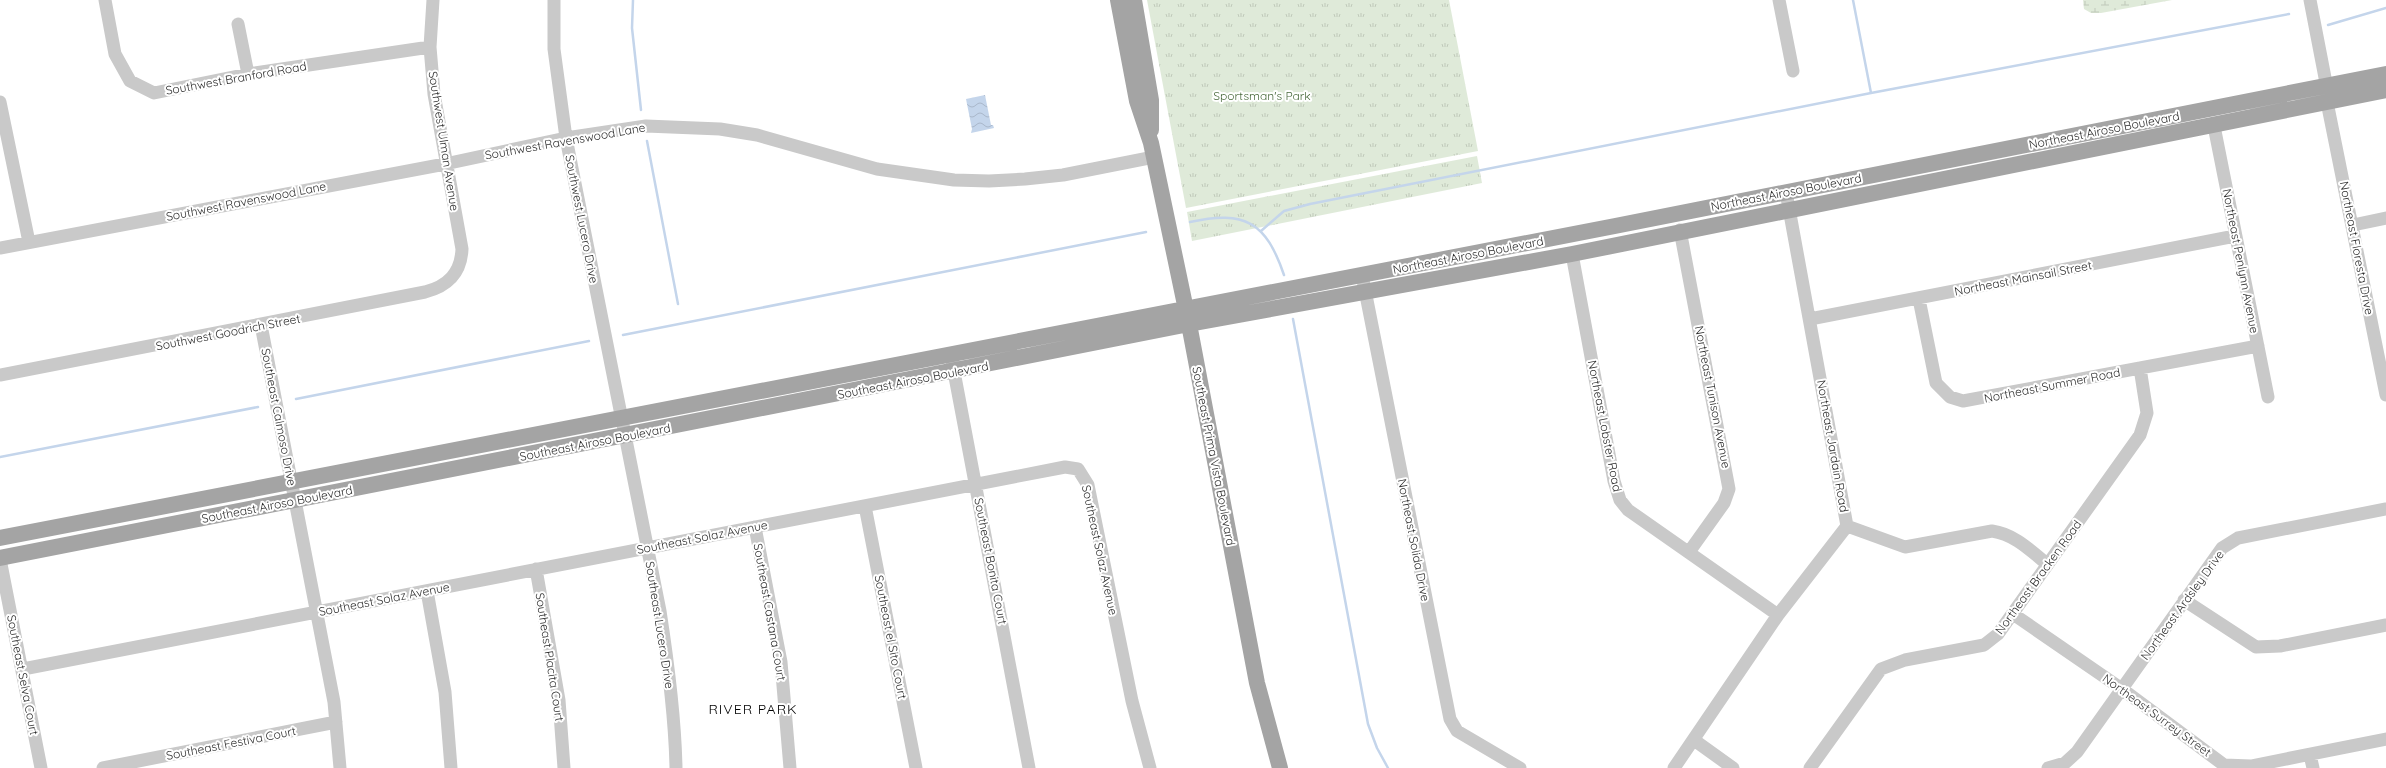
<svg xmlns="http://www.w3.org/2000/svg" width="2386" height="768" font-family="Quicksand,sans-serif">
<style>
.wetland{fill:url(#wetland-marsh)}
.park{fill:url(#park-tufts)}
.water{fill:url(#water-waves)}
.lines{fill:none;stroke-linecap:round;stroke-linejoin:round}
.stream{stroke:#c4d5eb;stroke-width:2.5}
.minor{stroke:#c9c9c9;stroke-width:13}
.major{stroke:#a4a4a4;stroke-width:16}
.labels{text-anchor:middle;dominant-baseline:central;stroke-width:4;stroke-linejoin:round;paint-order:stroke}
.street-label{font-size:12px;fill:#2c2c2c;stroke:#fff}
.park-label{font-size:12px;fill:#47683a;stroke:#fff}
.quarter-label{font-size:14px;letter-spacing:1px;fill:#000;stroke:#fff}
</style>
<defs>
<pattern id="wetland-marsh" width="20" height="14" patternUnits="userSpaceOnUse"><rect width="20" height="14" fill="#dfead9"/><path d="M1 5h8M5 5V1M11 12h8M15 12V8" fill="none" stroke="#c0c9ba"/></pattern>
<pattern id="park-tufts" width="24" height="20" patternUnits="userSpaceOnUse"><rect width="24" height="20" fill="#dfead9"/><path d="M3 7l-1-3M5 7V3M7 7l1-3M15 17l-1-3M17 17v-4M19 17l1-3" fill="none" stroke="#c0c9ba"/></pattern>
<pattern id="water-waves" width="16" height="10" patternUnits="userSpaceOnUse"><rect width="16" height="10" fill="#c4d5eb"/><path d="M0 5q4-4 8 0t8 0" fill="none" stroke="#a9b7ca"/></pattern>
</defs>
<rect width="100%" height="100%" fill="#fff"/>
<path class="wetland" d="M2083 0H2172L2101 13H2091L2084 9Z"/>
<path class="park" d="M1147 0H1449L1478 151 1186 208Z
M1477 156 1482 183 1192 241 1187 212Z"/>
<path class="water" d="M985 95 991 125H993L994 128 971 133 972 129 966 99Z"/>
<g class="lines">
<path class="stream" d="M633 0 632 28 641 110
M1853 0 1871 93
M2328 25 2386 8
M647 141 678 304
M1190 222C1245 210 1266 222 1284 275
M1261 231 1284 211 1310 204 1871 93 2289 14
M1293 319 1368 724 1377 748 1388 768
M623 335 1146 232
M296 399 589 341
M0 457 258 407"/>
<path class="minor" d="M105 0 115 54 130 81 154 93 248 74 430 47
M554 0V49L566 138 660 611C668 663 675 715 676 768
M1779 0 1793 71
M2310 0 2327 88V102L2386 395
M238 24 248 74
M0 102 29 242
M2214 126 2268 397
M2353 225 2386 218
M1680 230 1729 489 1724 503 1689 552
M0 248 445 164 566 138 646 126 720 129 757 135 877 169 954 180 989 181 1025 179 1063 175 1154 157
M1572 254 1614 481 1620 500 1628 510 1778 615
M1362 275 1450 719 1457 731 1520 768
M1919 299 1936 383 1950 397 1963 401 2258 346
M1810 319 2235 236
M261 325 334 702 340 768
M952 361 1029 768
M0 375 425 292C448 286 461 273 462 249L434 94 430 47 433 0
M865 506 916 768
M1847 526 1905 547 1992 531C2014 534 2030 550 2047 564
M755 527 781 662 790 768
M0 559 41 768
M536 569 559 700 564 768
M427 591 445 692 451 768
M2184 600 2256 647 2280 646 2386 625
M2013 614 2122 689 2224 765 2251 766 2386 739
M23 669 1065 467 1078 469 1088 485 1132 701 1150 768
M1694 740 1733 768
M2310 755 2313 768
M103 768 336 722
M1674 768 1778 615 1847 526 1786 192
M1810 768 1881 669 1905 660 1984 645 1998 634 2140 435 2147 413 2140 368
M2048 768 2065 763 2077 752 2222 548 2238 538 2386 509"/>
<path class="major" d="M1118 0 1137 101 1151 143 1189 324 1257 683 1280 768
M1134 0 1151 100V130
M0 538 1615 226 2386 74
M0 558 1189 324 1572 254 2386 90"/>
</g>
<g class="labels">
<g class="street-label">
<text transform="translate(236 78) rotate(-10)">Southwest Branford Road</text>
<text transform="translate(2104 130) rotate(-11)">Northeast Airoso Boulevard</text>
<text transform="translate(444 141) rotate(81)">Southwest Ulman Avenue</text>
<text transform="translate(565 141) rotate(-10)">Southwest Ravenswood Lane</text>
<text transform="translate(1786 192) rotate(-11)">Northeast Airoso Boulevard</text>
<text transform="translate(246 201) rotate(-11)">Southwest Ravenswood Lane</text>
<text transform="translate(582 219) rotate(79)">Southwest Lucero Drive</text>
<text transform="translate(2357 248) rotate(79)">Northeast Floresta Drive</text>
<text transform="translate(1468 255) rotate(-11)">Northeast Airoso Boulevard</text>
<text transform="translate(2241 261) rotate(79)">Northeast Penlynn Avenue</text>
<text transform="translate(2023 278) rotate(-11)">Northeast Mainsail Street</text>
<text transform="translate(228 332) rotate(-11)">Southwest Goodrich Street</text>
<text transform="translate(913 380) rotate(-11)">Southeast Airoso Boulevard</text>
<text transform="translate(2052 385) rotate(-11)">Northeast Summer Road</text>
<text transform="translate(1713 397) rotate(79)">Northeast Tunison Avenue</text>
<text transform="translate(279 417) rotate(79)">Southeast Calmoso Drive</text>
<text transform="translate(1605 426) rotate(79)">Northeast Lobster Road</text>
<text transform="translate(595 442) rotate(-11)">Southeast Airoso Boulevard</text>
<text transform="translate(1833 446) rotate(80)">Northeast Jardain Road</text>
<text transform="translate(1214 456) rotate(79)">Southeast Prima Vista Boulevard</text>
<text transform="translate(277 504) rotate(-11)">Southeast Airoso Boulevard</text>
<text transform="translate(702 537) rotate(-11)">Southeast Solaz Avenue</text>
<text transform="translate(1414 540) rotate(79)">Northeast Solida Drive</text>
<text transform="translate(1100 550) rotate(78)">Southeast Solaz Avenue</text>
<text transform="translate(991 561) rotate(79)">Southeast Bonita Court</text>
<text transform="translate(2038 577) rotate(-54)">Northeast Bracken Road</text>
<text transform="translate(384 599) rotate(-11)">Southeast Solaz Avenue</text>
<text transform="translate(2182 605) rotate(-54)">Northeast Ardsley Drive</text>
<text transform="translate(770 612) rotate(80)">Southeast Castana Court</text>
<text transform="translate(660 625) rotate(81)">Southeast Lucero Drive</text>
<text transform="translate(891 637) rotate(79)">Southeast el Sito Court</text>
<text transform="translate(550 657) rotate(81)">Southeast Placita Court</text>
<text transform="translate(23 675) rotate(79)">Southeast Selva Court</text>
<text transform="translate(2157 715) rotate(36)">Northeast Surrey Street</text>
<text transform="translate(231 743) rotate(-11)">Southeast Festiva Court</text>
</g>
<g class="park-label">
<text x="1262" y="95">Sportsman's Park</text>
</g>
<g class="quarter-label">
<text x="753" y="709">RIVER PARK</text>
</g>
</g>
</svg>
